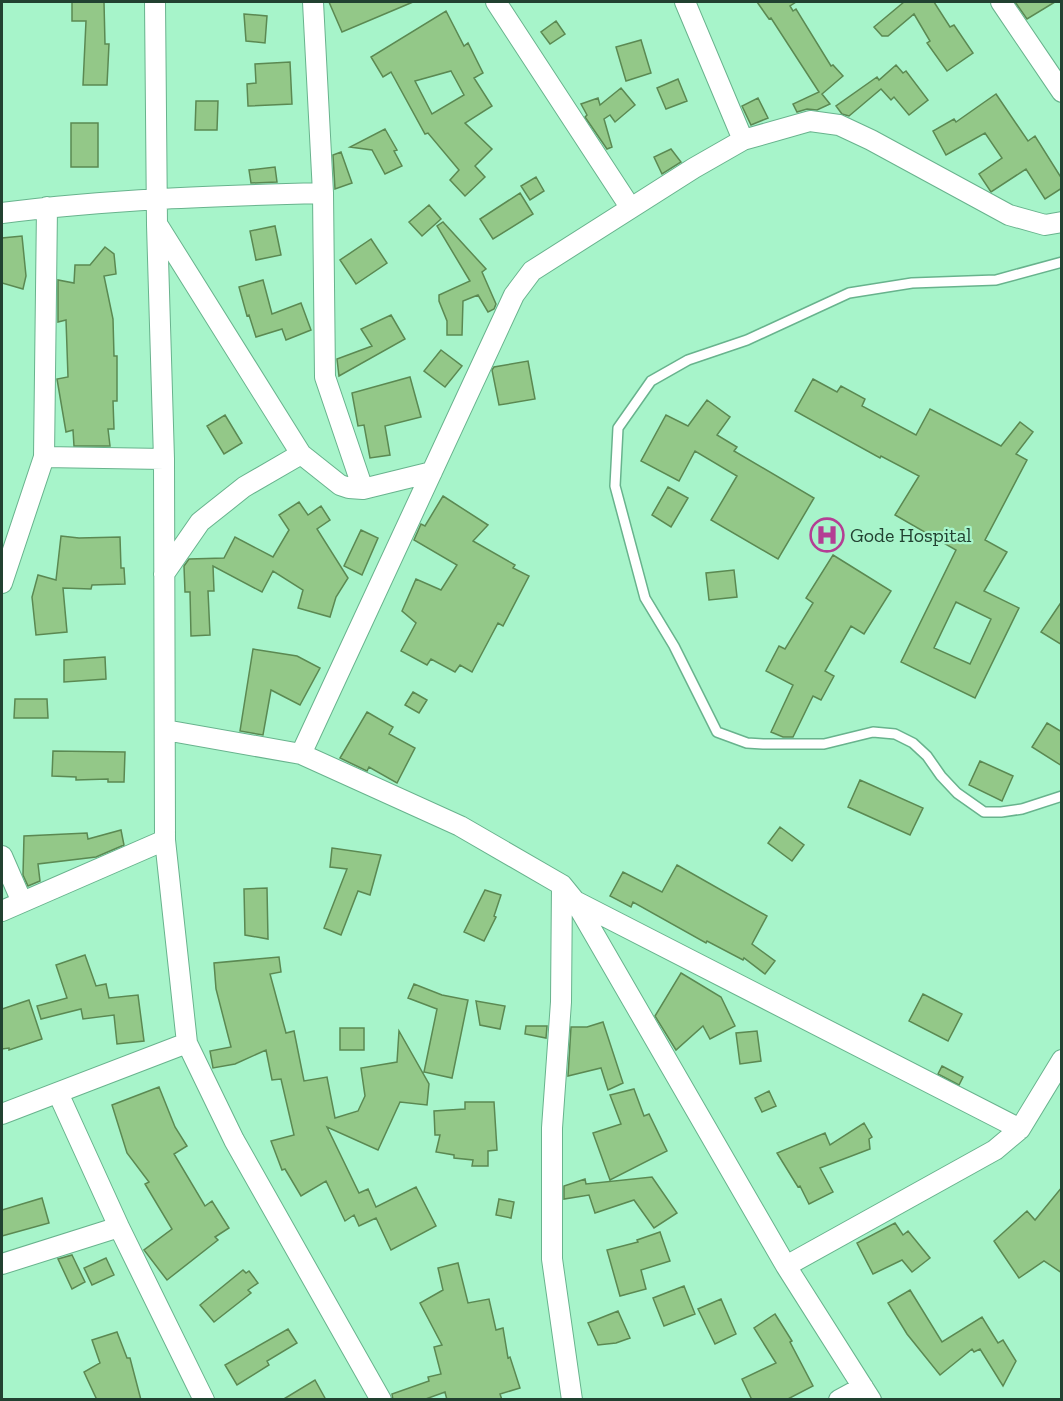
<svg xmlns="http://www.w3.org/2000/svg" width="1063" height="1401" font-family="'Zilla Slab',serif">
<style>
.building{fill:#93c888;stroke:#5b8952;stroke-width:1.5;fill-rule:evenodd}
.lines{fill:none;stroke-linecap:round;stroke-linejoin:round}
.service-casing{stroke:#68b38d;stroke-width:12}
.minor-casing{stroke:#68b38d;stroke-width:22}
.service{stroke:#fff;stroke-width:9}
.minor{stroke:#fff;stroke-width:20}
.labels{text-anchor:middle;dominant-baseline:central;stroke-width:4.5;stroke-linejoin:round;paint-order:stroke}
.poi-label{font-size:20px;fill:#224131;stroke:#a7f4ca;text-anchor:start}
</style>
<rect width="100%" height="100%" fill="#a7f4ca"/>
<path class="building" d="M72 2H104L105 44H109L107 85H83L86 21H72Z
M329 2H413L342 32Z
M757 2H796L790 6 793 11 796 9 831 66 833 65 843 76 822 94 830 104 817 110 807 109 797 112 793 104 819 92 771 18 769 19Z
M904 2H934L950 27 954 25 973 53 947 71 927 43 930 41 914 14 888 36H882L874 27Z
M1015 2H1055L1027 19Z
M446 11 464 46 468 43 483 73 474 78 492 106 465 123 492 149 475 166 485 177 465 196 450 180 459 170 428 133 425 134 391 72 383 77 371 57ZM451 71 464 95 432 114 415 81Z
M244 14 267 16 265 43 246 41Z
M556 21 565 34 550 44 541 32Z
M641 40 651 73 626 81 616 47Z
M290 62 292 104 248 106 247 84 256 83 255 64Z
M896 65 903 73 906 71 928 100 909 115 894 97 891 100 881 89 849 116 842 114 836 106 877 77 879 80Z
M678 79 687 101 666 109 657 88Z
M621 88 635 105 615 122 610 115 604 119 612 147 607 149 585 117 587 115 581 104 598 98 600 105Z
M996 94 1028 141 1035 136 1062 179V188L1045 199 1026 169 991 192 979 174 1002 158 985 133 946 155 933 131 954 119 956 122Z
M758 98 768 118 751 125 742 106Z
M196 101H218L217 130H195Z
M71 123H98V167H71Z
M385 129 397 150 394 151 402 166 385 174 372 150 350 147Z
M671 149 681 162 662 174 654 157Z
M341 152 352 183 335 189 333 155Z
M275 167 277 182 251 183 249 170Z
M536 177 544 191 530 200 521 186Z
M520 193 533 214 493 239 480 219Z
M429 205 441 219 422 236 409 222Z
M443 222 486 269 482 272 496 304 494 309 488 312 478 295 463 301 462 335H447V321L439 301V295L470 281 437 226Z
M275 226 281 255 256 260 250 231Z
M22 236 26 276 23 289 2 283V238Z
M371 239 387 263 356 284 340 260Z
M105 247 114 254 116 274 104 276 113 319 114 356H117V401H113L114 429H108L110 446H74L73 430 66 432 57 379 68 377 66 320 58 322V280L74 283 75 265H90Z
M263 280 272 314 301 303 311 330 286 340 282 329 256 337 249 315 247 316 239 287Z
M391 315 405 339 339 376 337 359 372 346 361 329Z
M441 350 462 366 445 387 424 371Z
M528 361 535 399 499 405 492 370 494 367Z
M410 377 421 417 385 426 390 455 370 458 364 425 358 426 352 393Z
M813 379 837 392 841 386 865 399 862 406 916 435 930 409 1001 446 1020 422 1033 432 1016 454 1027 460 985 540 1007 552 984 591 1019 608 975 698 901 662 956 550 895 515 919 476 881 456 880 458 795 411ZM956 602 991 619 970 664 934 648Z
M707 400 730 417 717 435 737 447 734 451 814 498 778 559 711 520 737 476 695 451 679 481 641 461 666 415 688 426Z
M225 415 242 443 224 454 207 426Z
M668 487 688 498 671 527 652 515Z
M443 496 488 525 473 541 515 565 513 568 529 576 503 626 498 623 472 672 460 665 455 672 431 659 427 665 401 651 416 623 402 611 416 579 441 590 457 565 414 540 421 524 425 526Z
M299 502 308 515 321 506 330 520 317 529 348 578 336 597 330 617 298 608 303 590 273 571 262 592 213 566 214 591H208L210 635 191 636 190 592H185L184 566 189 559 224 558 235 537 273 557 289 530 279 515Z
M361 530 378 538 362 575 344 566Z
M61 536 79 538 120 537 121 568H124L125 584 92 585 91 589 63 588 67 632 36 635 32 597 38 575 56 580Z
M833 555 891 591 864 634 851 626 825 671 834 676 821 700 813 696 793 737H783L771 732 793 685 766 671 779 646 785 649 813 603 806 598Z
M734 570 737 597 709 600 706 573Z
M1062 601V645L1041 632Z
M253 649 297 656 320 668 300 705 271 690 263 735 240 731Z
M105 657 106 679 64 682V660Z
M413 692 427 700 419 713 405 705Z
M15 699H47L48 718H14Z
M367 712 393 727 389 734 415 748 397 783 369 767 367 771 340 758Z
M1047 723 1062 732V766L1032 747Z
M53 751 125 752 124 782H108V779L76 780V777L52 776Z
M980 761 1013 776 1002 801 969 785Z
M860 780 923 808 910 835 848 807Z
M780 827 804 845 792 861 768 843Z
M121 830 124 845 96 857 38 864 40 881 28 886 23 875 24 836 87 833 88 839Z
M332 848 381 855 370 895 358 891 341 935 324 928 347 869 330 867Z
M677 865 767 916 752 944 775 961 765 974 744 958 743 960 707 941 706 943 633 902 631 907 610 896 623 872 662 892Z
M267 888 268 939 245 935 244 889Z
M485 890 501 895 494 916 496 917 484 941 464 932Z
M85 955 96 986 106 984 109 998 138 995 144 1041 117 1044 114 1015 83 1019 81 1009 41 1019 37 1006 67 998 56 965Z
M279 957 281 972 270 974 286 1033 294 1031 304 1081 327 1077 335 1118 358 1111 365 1096 361 1068 397 1062 399 1031 429 1084 427 1105 400 1102 378 1150 327 1127 359 1193 368 1189 376 1207 416 1187 436 1226 391 1250 376 1218 359 1226 354 1215 345 1221 326 1181 301 1196 285 1169 282 1170 271 1141 294 1135 281 1079 272 1080 266 1050 235 1064 213 1068 210 1051 231 1047 216 989 214 963Z
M681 973 721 997 735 1026 710 1039 703 1026 676 1050 655 1016Z
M414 984 442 995 468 1000 452 1078 424 1072 437 1009 408 998Z
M923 994 962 1014 948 1041 909 1021Z
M29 1000 42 1039 9 1050V1048L2 1049V1009Z
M476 1001 505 1006 500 1029 480 1025Z
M603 1022 623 1083 608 1090 601 1068 568 1076 571 1027H587Z
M526 1026H547L546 1038 525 1034Z
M340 1028H364V1050H340Z
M757 1031 761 1061 740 1064 736 1033Z
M942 1066 963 1077 959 1085 938 1074Z
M159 1087 175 1127 187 1146 174 1154 205 1206 212 1201 229 1228 215 1237 218 1240 167 1280 144 1250 172 1229 145 1184 149 1182 127 1153 112 1105Z
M634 1089 644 1116 649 1114 667 1151 610 1180 593 1133 621 1124 610 1095Z
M769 1091 776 1106 762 1112 755 1098Z
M465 1102H494L497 1150 488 1151V1166H472L473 1160 454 1158V1155L436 1152 440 1135H435L434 1111 465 1109Z
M864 1123 872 1137 869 1139 870 1149 820 1168 833 1192 809 1204 800 1186 798 1187 777 1153 825 1133 830 1145Z
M652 1177 677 1213 654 1228 634 1200 595 1213 589 1195 564 1199V1186L585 1179 586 1184Z
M1062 1187V1273L1044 1261 1019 1278 994 1241 1027 1211 1035 1220Z
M42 1198 49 1223 2 1236V1210Z
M499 1199 514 1202 511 1218 496 1215Z
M895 1223 903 1235 908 1231 930 1258 912 1272 902 1260 873 1274 857 1243Z
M660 1232 670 1261 641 1270 646 1289 620 1296 607 1250 638 1242 637 1240Z
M72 1255 85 1282 72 1289 58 1259Z
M106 1258 114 1275 92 1285 84 1268Z
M458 1263 468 1303 489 1299 496 1330 503 1328 508 1358 510 1357 520 1388 500 1394 502 1400H447L445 1392 423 1400H393L392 1394 429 1381 428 1377 441 1374 434 1347 442 1345 420 1303 443 1290 438 1268Z
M243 1270 246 1273 249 1271 258 1283 248 1290 251 1293 214 1322 200 1305Z
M684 1286 695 1314 664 1326 653 1298Z
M910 1290 942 1342 982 1317 998 1343 1003 1340 1016 1361 1003 1386 980 1349 974 1352 972 1349 940 1375 907 1334 888 1303Z
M721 1299 736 1334 715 1344 698 1309Z
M618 1311 630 1338 616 1343 598 1345 588 1323Z
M775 1314 792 1341 790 1342 813 1386 786 1400H752L742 1379 776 1363 754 1328Z
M288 1329 297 1343 267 1361 269 1365 237 1385 225 1365Z
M117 1332 127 1358H130L141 1400H97L84 1372 100 1363 92 1340Z
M315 1380 326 1400H282Z"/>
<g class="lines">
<defs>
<path id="service" d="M1062 262 996 280 912 283 849 293 747 340 688 360 651 381 618 428 615 486 645 598 674 646 717 732 747 743 763 744H824L873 732 895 734 913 743 927 756 941 776 957 793 984 812H1001L1022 809 1062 796"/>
<path id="minor" d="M155 2 157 225 164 459 165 840 187 1043 234 1140 381 1400
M313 2 323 193 325 377 363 489
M496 2 630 207
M685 2 743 140
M1001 2 1062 92
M2 213C108 199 216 196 323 193
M159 227 301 454 340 485 349 488 363 489 432 472
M44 457 164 459
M164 574 200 522 244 487 301 454
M2 583 44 457 47 207
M165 730 301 754 460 826 562 885 575 901 786 1266 871 1400
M301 754 514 295 532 271 694 168 743 140 810 121 839 125 871 140 1009 215 1045 225 1062 222
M2 856 22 902
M562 885 561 1002 552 1128V1259L572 1400
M575 901 1020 1129
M2 911 165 840
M58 1093 119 1227 204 1400
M2 1114 187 1043
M2 1264 119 1227
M786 1266 995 1150 1020 1129 1062 1060
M839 1400 863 1387"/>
</defs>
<use href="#service" class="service-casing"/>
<use href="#minor" class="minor-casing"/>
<use href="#service" class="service"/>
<use href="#minor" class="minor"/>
</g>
<defs>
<symbol id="hospital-ring" viewBox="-11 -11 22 22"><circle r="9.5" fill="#a7f4ca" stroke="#b43e94" stroke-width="1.5"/><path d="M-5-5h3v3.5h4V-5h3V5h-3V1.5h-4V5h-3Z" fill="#b43e94"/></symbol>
</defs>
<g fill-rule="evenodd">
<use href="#hospital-ring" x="808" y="516" width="38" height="38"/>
</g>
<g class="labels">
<g class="poi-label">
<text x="850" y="535">Gode Hospital</text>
</g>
</g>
<rect width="1063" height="1401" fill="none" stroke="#224131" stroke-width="6"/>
</svg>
